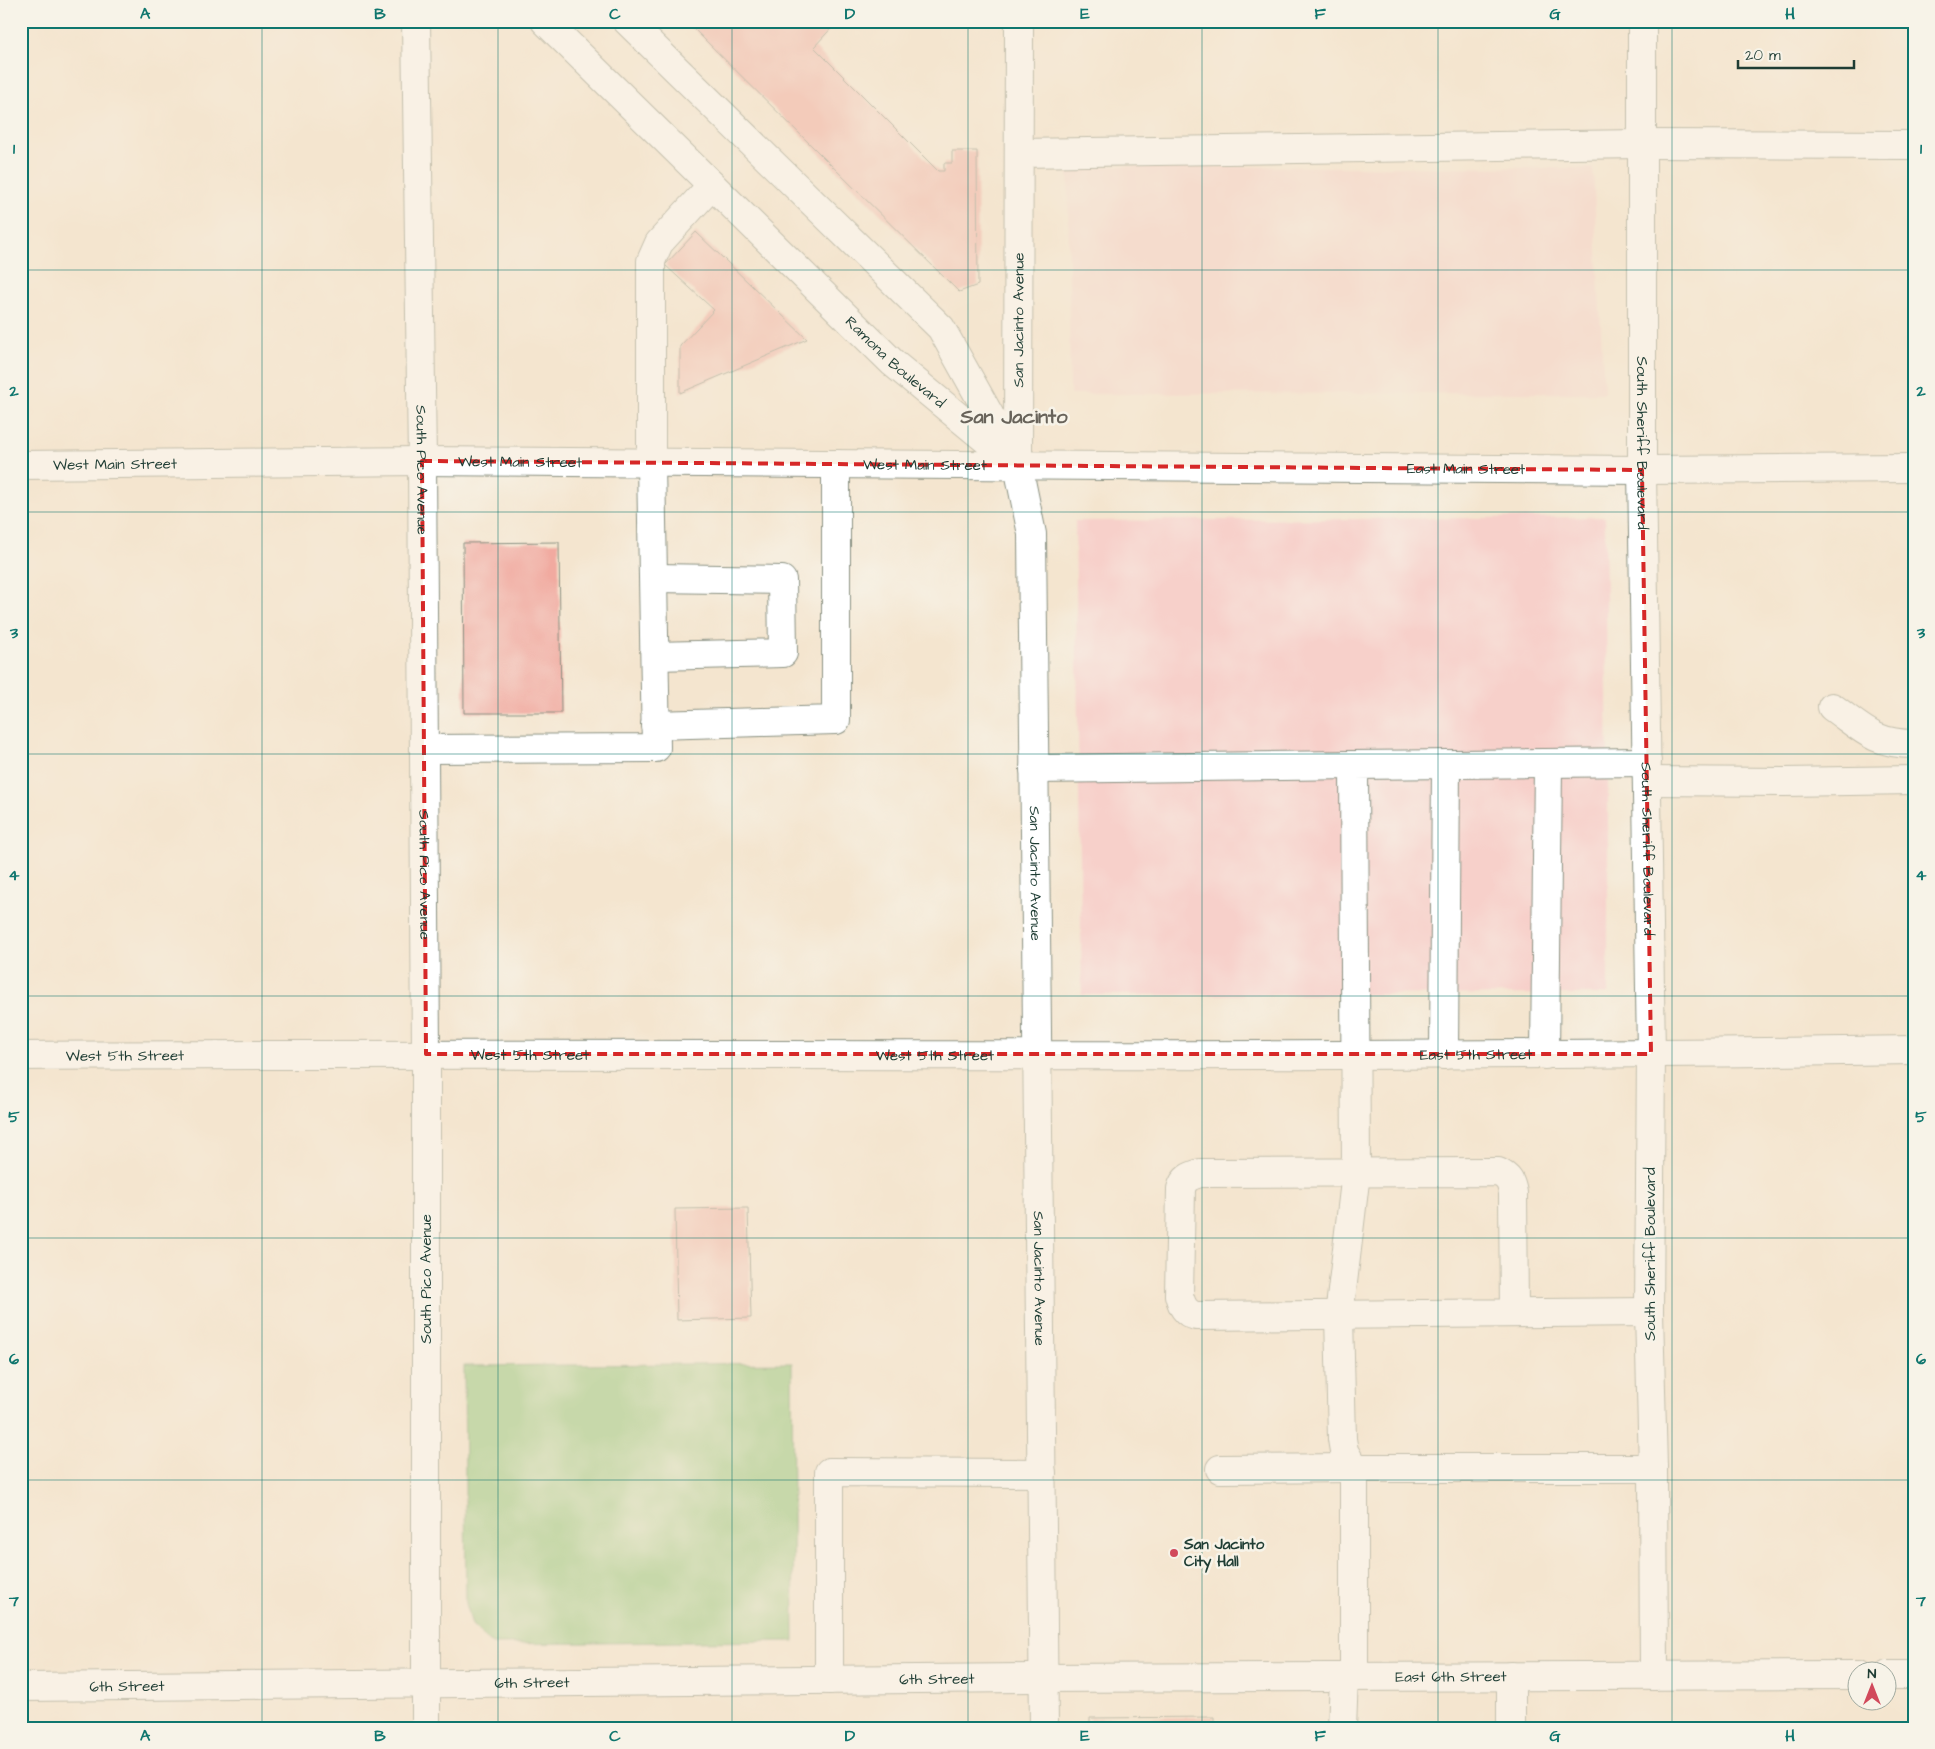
<svg xmlns="http://www.w3.org/2000/svg" width="1935" height="1749" font-family="'Architects Daughter',sans-serif">
<style>
.built{fill:#f7d0ca}
.green{fill:#91c87b;stroke:#588258}
.building{fill:#f1aaa0}
.lines{fill:none;stroke-linecap:round;stroke-linejoin:round}
.minor-casing{stroke:#8a9182;stroke-width:30}
.major-casing{stroke:#8a9182;stroke-width:30}
.minor{stroke:#fff;stroke-width:28}
.major{stroke:#fff;stroke-width:28}
.marked{fill:none;stroke:#d62828;stroke-width:4;stroke-dasharray:10 6;stroke-linejoin:round}
.grid{fill:none;stroke:#0f766e;stroke-width:1;stroke-opacity:0.55}
.poi-dot{fill:#d1495b;stroke:#f7f3e8;stroke-width:2}
.labels{text-anchor:middle;dominant-baseline:central;stroke-width:5;stroke-linejoin:round;paint-order:stroke}
.street-label{font-size:15px;fill:#1f3d34;stroke:#f7f3e8}
.poi-label{font-size:15px;font-weight:bold;fill:#1f3d34;stroke:#f7f3e8;text-anchor:start}
.district-label{font-size:20px;font-weight:bold;fill:#68635a;stroke:#f7f3e8}
.neatline{fill:none;stroke:#0f766e;stroke-width:2}
.grid-label{font-size:16px;text-anchor:middle;font-weight:bold;fill:#0f766e}
</style>
<rect width="100%" height="100%" fill="#f7f3e8"/>
<filter id="ink" filterUnits="userSpaceOnUse"><feTurbulence type="fractalNoise" baseFrequency=".02" numOctaves="2"/><feDisplacementMap in="SourceGraphic" scale="10" xChannelSelector="R" yChannelSelector="G"/><feConvolveMatrix kernelMatrix="1 2 1 2 8 2 1 2 1" color-interpolation-filters="sRGB"/></filter>
<filter id="wash" filterUnits="userSpaceOnUse"><feTurbulence type="fractalNoise" baseFrequency=".0096" numOctaves="4" result="noise"/><feDisplacementMap in="SourceGraphic" scale="20" xChannelSelector="R" yChannelSelector="G"/><feGaussianBlur stdDeviation="1.12" result="paint"/><feColorMatrix in="noise" values="0 0 0 0 0 0 0 0 0 0 0 0 0 0 0 0 0 1.4 0 .05"/><feComposite in="paint" operator="in"/></filter>
<g filter="url(#wash)">
<rect width="100%" height="100%" fill="#f4e5cf"/>
<path class="built" d="M1068 166 1593 168 1604 393 1070 394Z
M1605 517 1608 780V994L1082 995 1075 521Z"/>
<path class="green" d="M792 1363 794 1641 492 1644 472 1625 466 1603 464 1366Z"/>
<g id="blocks">
<path class="building" d="M686 21H838L814 47 938 171H944V163H952V151H977L978 285 959 292Z
M696 232 807 339 680 393V346L714 310 665 265Z
M559 542 561 713H464L463 543Z
M748 1208 751 1318 677 1320 675 1209Z
M1214 1717V1728H1090V1718Z"/>
</g>
</g>
<g filter="url(#ink)">
<use href="#blocks" fill-opacity="0" stroke="#8a9182" stroke-width="1"/>
<g class="lines">
<defs>
<g id="minor">
<path id="s1" d="M416 21 422 461 426 1054V1728"/>
<path id="s2" d="M1642 21V470L1651 1054 1649 1312 1653 1468 1654 1676"/>
<path d="M1019 153 1641 144 1914 145"/>
<path id="s3" d="M21 465 422 461 1642 470 1914 468"/>
<path id="s4" d="M1018 466 1019 21"/>
<path d="M654 578 782 580 783 653 655 656"/>
<path d="M1832 707C1863 729 1874 744 1914 744"/>
<path d="M655 725 836 720V464"/>
<path d="M424 749 656 748 651 463V261L659 243 712 185"/>
<path d="M1034 769 1354 765"/>
<path d="M1647 781 1784 782 1914 780"/>
<path d="M1444 1055 1446 764"/>
<path d="M1545 1055 1548 763"/>
<path id="s5" d="M21 1056C652 1052 1283 1060 1914 1050"/>
<path d="M1514 1313 1513 1193C1511 1182 1509 1177 1498 1172L1200 1173C1190 1176 1184 1178 1181 1189L1179 1295C1182 1306 1185 1313 1196 1316L1649 1312"/>
<path d="M1354 1468 1344 1451 1342 1439 1339 1316 1356 1173 1354 765 1647 762"/>
<path d="M1220 1469 1354 1468"/>
<path d="M1888 1675H1914"/>
<path d="M1354 1677V1468H1653"/>
<path d="M829 1680V1472L1042 1473"/>
<path id="s6" d="M21 1687 1032 1678 1858 1675"/>
<path d="M1342 1728 1344 1677"/>
<path d="M1511 1728V1676"/>
</g>
<g id="major">
<path id="s7" d="M545 21 893 363 1007 457"/>
<path id="s8" d="M627 21 941 328 1018 466 1032 534 1044 1728"/>
</g>
</defs>
<use href="#minor" class="minor-casing"/>
<use href="#major" class="major-casing"/>
<use href="#minor" class="minor"/>
<use href="#major" class="major"/>
</g>
</g>
<path d="M0 0H1935V1749H0ZM422 461 1642 470 1651 1054H426Z" fill="#f4e5cf" fill-opacity=".55" fill-rule="evenodd"/>
<path class="marked" d="M422 461 1642 470 1651 1054H426Z"/>
<path class="grid" d="M262 21V1728M498 21V1728M732 21V1728M968 21V1728M1202 21V1728M1438 21V1728M1672 21V1728M21 270H1914M21 512H1914M21 754H1914M21 996H1914M21 1238H1914M21 1480H1914"/>
<circle class="poi-dot" cx="1174" cy="1553" r="5"/>
<g class="labels">
<g class="street-label">
<text stroke="none"><textPath href="#s4" startOffset="146">San Jacinto Avenue</textPath></text>
<text stroke="none"><textPath href="#s7" startOffset="489">Ramona Boulevard</textPath></text>
<text stroke="none"><textPath href="#s2" startOffset="422">South Sheriff Boulevard</textPath></text>
<text stroke="none"><textPath href="#s3" startOffset="499">West Main Street</textPath></text>
<text stroke="none"><textPath href="#s3" startOffset="94">West Main Street</textPath></text>
<text stroke="none"><textPath href="#s3" startOffset="904">West Main Street</textPath></text>
<text stroke="none"><textPath href="#s3" startOffset="1445">East Main Street</textPath></text>
<text stroke="none"><textPath href="#s1" startOffset="449">South Pico Avenue</textPath></text>
<text stroke="none"><textPath href="#s2" startOffset="828">South Sheriff Boulevard</textPath></text>
<text stroke="none"><textPath href="#s1" startOffset="854">South Pico Avenue</textPath></text>
<text stroke="none"><textPath href="#s8" startOffset="1006">San Jacinto Avenue</textPath></text>
<text stroke="none"><textPath href="#s5" startOffset="509">West 5th Street</textPath></text>
<text stroke="none"><textPath href="#s5" startOffset="1455">East 5th Street</textPath></text>
<text stroke="none"><textPath href="#s5" startOffset="104">West 5th Street</textPath></text>
<text stroke="none"><textPath href="#s5" startOffset="914">West 5th Street</textPath></text>
<text transform="translate(1650 1254) rotate(-90)">South Sheriff Boulevard</text>
<text transform="translate(426 1279) rotate(-90)">South Pico Avenue</text>
<text stroke="none"><textPath href="#s8" startOffset="1411">San Jacinto Avenue</textPath></text>
<text stroke="none"><textPath href="#s6" startOffset="1430">East 6th Street</textPath></text>
<text stroke="none"><textPath href="#s6" startOffset="916">6th Street</textPath></text>
<text stroke="none"><textPath href="#s6" startOffset="511">6th Street</textPath></text>
<text stroke="none"><textPath href="#s6" startOffset="106">6th Street</textPath></text>
</g>
<g class="poi-label">
<text x="1184" y="1544">San Jacinto<tspan x="1184" dy="17">City Hall</tspan></text>
</g>
<g class="district-label">
<text x="1014" y="417">San Jacinto</text>
</g>
</g>
<rect width="1935" height="1749" fill="none" stroke="#f7f3e8" stroke-width="55"/>
<g transform="translate(1872 1686)"><circle r="24" fill="#f7f3e8" stroke="#a1aaa0"/>
<path d="M0-4L9 19L0 12L-9 19Z" fill="#d1495b"/>
<text y="-8" font-size="14" font-weight="bold" text-anchor="middle" fill="#1f3d34">N</text>
</g>
<path d="M1738 60v8h116v-8" fill="none" stroke="#1f3d34" stroke-width="2.5"/>
<text x="1745" y="60" font-size="15" fill="#1f3d34" stroke="#f7f3e8" stroke-width="4" paint-order="stroke">20 m</text>
<rect x="28" y="28" width="1880" height="1694" class="neatline"/>
<g class="grid-label">
<text x="145" y="19">A</text>
<text x="380" y="19">B</text>
<text x="615" y="19">C</text>
<text x="850" y="19">D</text>
<text x="1085" y="19">E</text>
<text x="1320" y="19">F</text>
<text x="1555" y="19">G</text>
<text x="1790" y="19">H</text>
<text x="14" y="154">1</text>
<text x="1921" y="154">1</text>
<text x="14" y="396">2</text>
<text x="1921" y="396">2</text>
<text x="14" y="638">3</text>
<text x="1921" y="638">3</text>
<text x="14" y="880">4</text>
<text x="1921" y="880">4</text>
<text x="14" y="1122">5</text>
<text x="1921" y="1122">5</text>
<text x="14" y="1364">6</text>
<text x="1921" y="1364">6</text>
<text x="14" y="1606">7</text>
<text x="1921" y="1606">7</text>
<text x="145" y="1741">A</text>
<text x="380" y="1741">B</text>
<text x="615" y="1741">C</text>
<text x="850" y="1741">D</text>
<text x="1085" y="1741">E</text>
<text x="1320" y="1741">F</text>
<text x="1555" y="1741">G</text>
<text x="1790" y="1741">H</text>
</g>
</svg>
